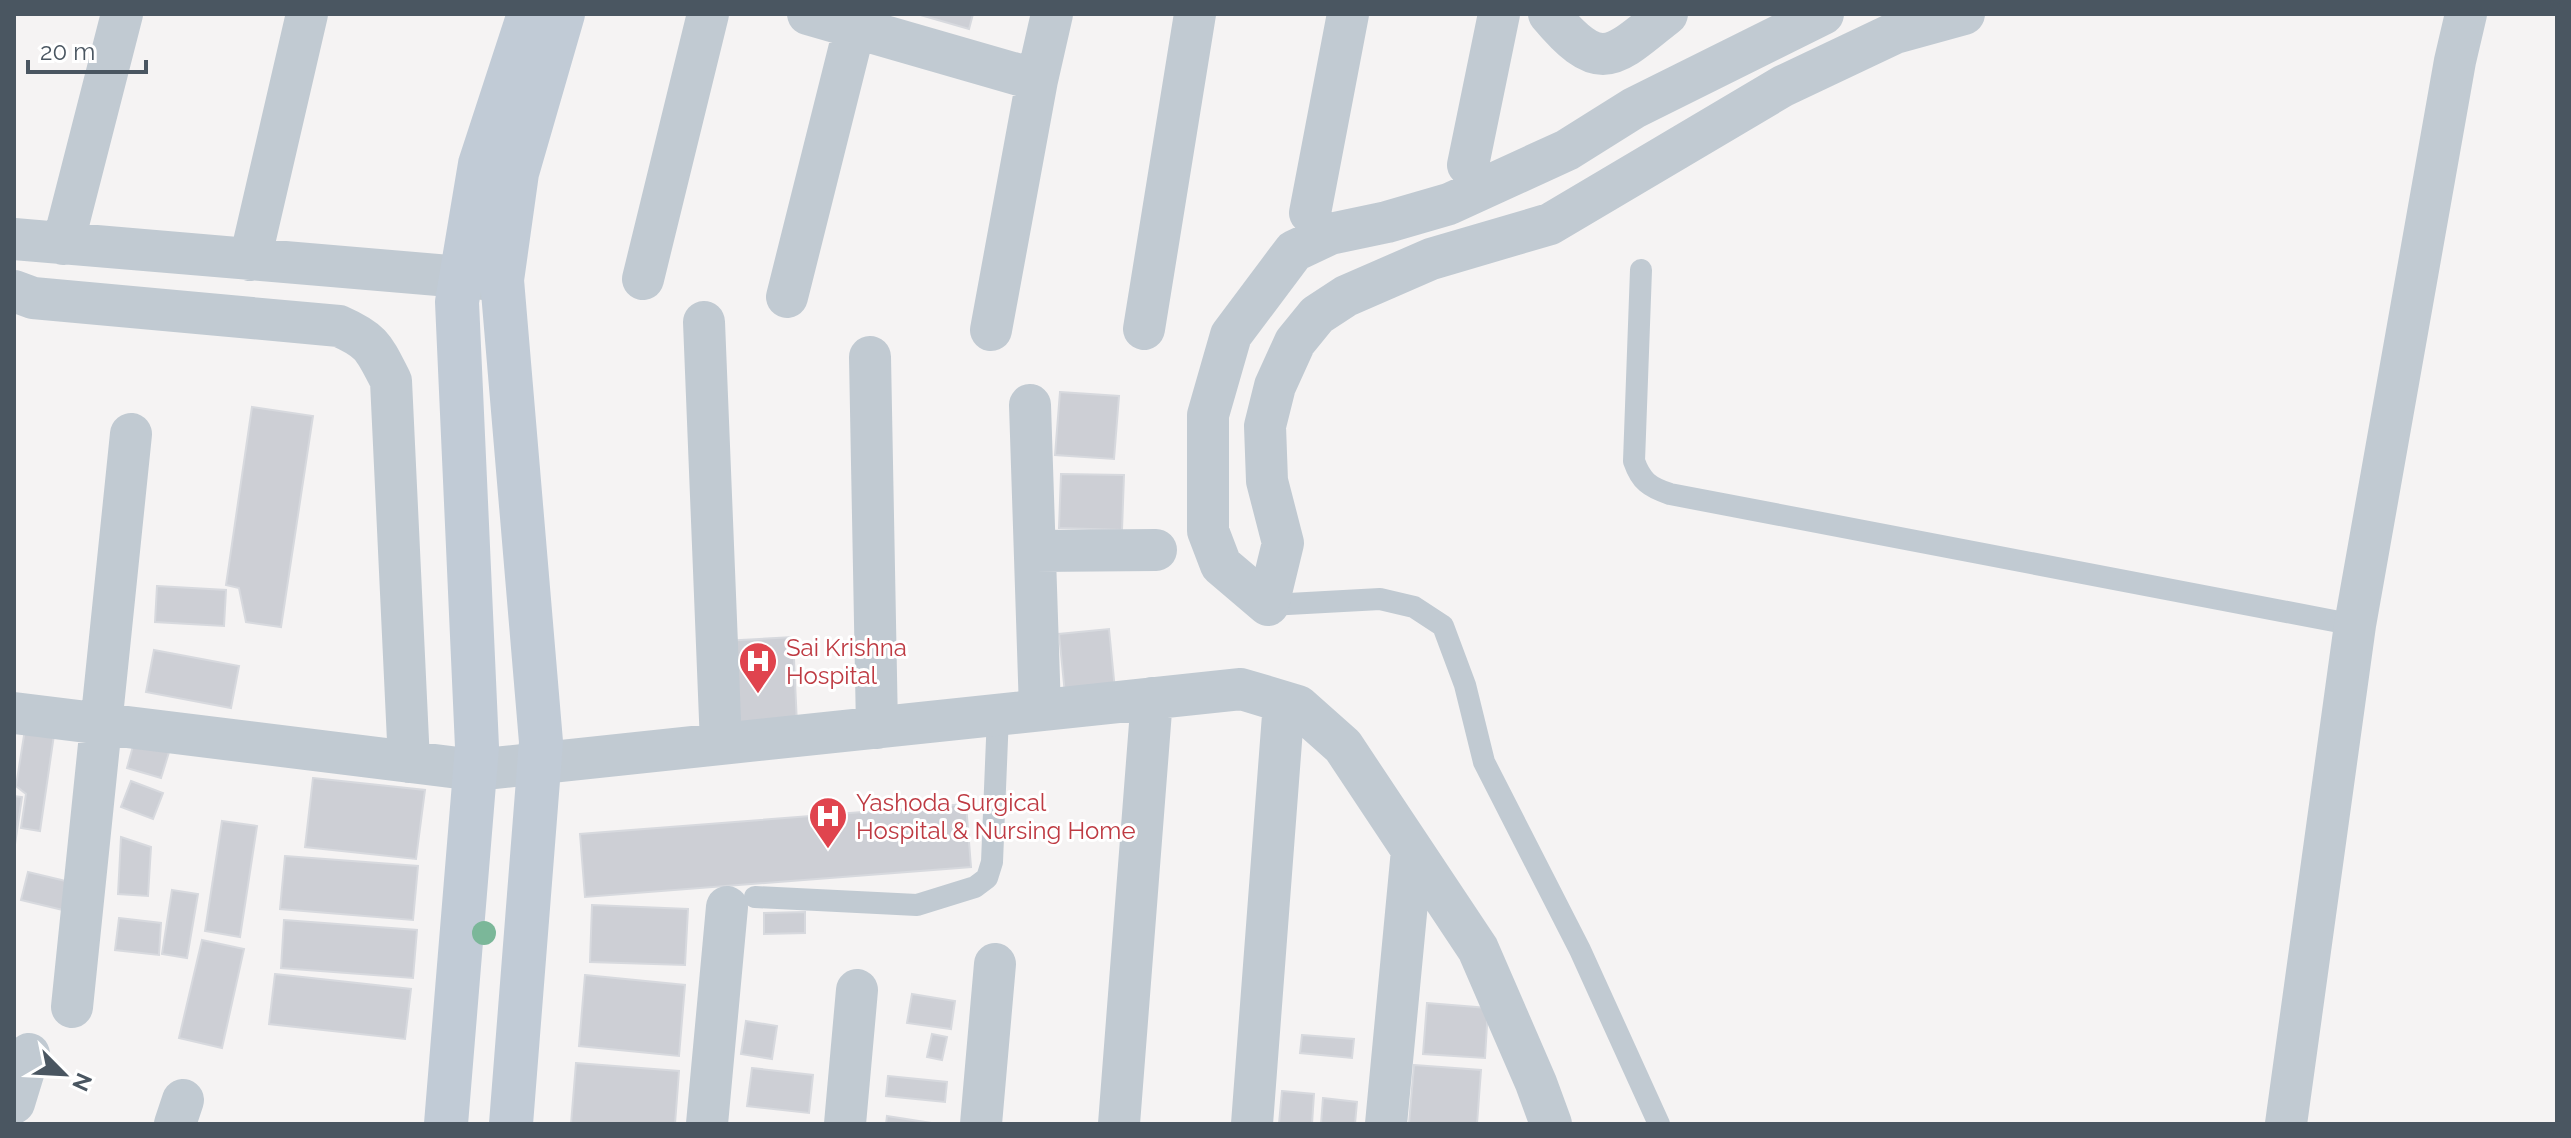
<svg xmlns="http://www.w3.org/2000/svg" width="2571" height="1138" font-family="Raleway,sans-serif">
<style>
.building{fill:#cdcfd5;stroke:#d7d9de;stroke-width:2}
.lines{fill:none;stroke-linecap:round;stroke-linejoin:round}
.lane{stroke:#c1cad2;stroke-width:22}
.street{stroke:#c1cad2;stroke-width:42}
.secondary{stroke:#c1cbd6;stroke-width:44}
.tree{fill:#7bb799}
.labels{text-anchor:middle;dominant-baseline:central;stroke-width:6;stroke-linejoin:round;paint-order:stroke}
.health-label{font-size:24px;fill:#be3a42;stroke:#fff;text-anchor:start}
</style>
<rect width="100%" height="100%" fill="#f5f3f3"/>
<path class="building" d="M917 14H973L969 29Z
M1060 392 1119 396 1114 459 1055 455Z
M252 407 313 416 281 627 246 622 239 588 226 585Z
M1061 474 1124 475 1122 530 1059 528Z
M157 586 226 590 224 626 155 622Z
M1109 629 1115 690 1065 694 1059 634Z
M793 637 797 725 728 730 723 641Z
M154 650 239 666 231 708 146 692Z
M26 723 55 728 40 831 21 828 26 794 16 786Z
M135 739 170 749 161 778 127 768Z
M313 778 425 790 416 859 305 847Z
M131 781 163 793 153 819 121 807Z
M14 796 22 797 14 851Z
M966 804 971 867 585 897 580 834Z
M222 821 257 826 240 937 205 931Z
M121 837 151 847 148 896 118 894Z
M285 856 418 866 413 920 280 909Z
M28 872 74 883 67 911 21 900Z
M172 890 198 894 187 958 162 954Z
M592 905 688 909 685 965 590 962Z
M805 912V933L764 934V913Z
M119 918 161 923 159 955 115 950Z
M284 920 417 930 413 978 281 968Z
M202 940 244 949 222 1048 179 1038Z
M275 974 411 989 405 1039 269 1024Z
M585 975 685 985 679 1056 579 1046Z
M912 994 955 1001 951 1029 907 1023Z
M1427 1003 1488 1008 1485 1058 1423 1054Z
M746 1021 777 1026 772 1059 741 1054Z
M932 1034 947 1037 942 1060 927 1057Z
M1302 1035 1354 1039 1352 1058 1300 1053Z
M576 1063 679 1071 675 1124H571Z
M1414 1065 1481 1070 1477 1124H1409Z
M752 1068 813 1075 809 1113 747 1106Z
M888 1076 947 1082 945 1102 886 1096Z
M1282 1091 1314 1094 1312 1124H1279Z
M1323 1098 1357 1102 1355 1124H1321Z
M887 1116 938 1124H886Z"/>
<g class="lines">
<path class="lane" d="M1641 270 1634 461C1641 481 1649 487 1670 494L2355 625
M1268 605 1380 599 1414 607 1443 626 1465 685 1484 762 1580 950 1659 1124
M755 897 917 905 975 887 987 878 992 862 998 715"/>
<path class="street" d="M808 14 1037 80
M1549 14C1601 76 1612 58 1667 14
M1823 14 1634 108 1567 150 1449 204 1387 222 1330 234 1294 251 1231 335 1208 415V531L1221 565 1268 605 1283 543 1267 481 1265 426 1275 386 1295 342 1317 315 1346 296 1431 259 1550 224 1783 86 1895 33 1964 14
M1468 165 1499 14
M1310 213 1348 14
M14 239 497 280
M63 244 122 14
M250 260 307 14
M643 279 708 14
M14 291 33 298 339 326C373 341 374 348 391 381L409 762
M787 297 858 14
M704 322 721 744
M1144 329 1195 14
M991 330 1037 80 1052 14
M870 357 877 728
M1030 405 1040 710
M1035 551 1156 550
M14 713 475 770 1241 689 1298 706 1343 746 1478 949 1536 1083 1551 1124
M72 1007 131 434
M14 1103 29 1054
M175 1124 183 1100
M707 1124 727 907
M845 1124 857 990
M981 1124 995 964
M1119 1124 1152 698
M1252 1124 1284 702
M1386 1124 1412 850
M2286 1124 2355 625 2455 61 2466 14"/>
<path class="secondary" d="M446 1124 477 747 457 302 480 164 529 14
M511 1124 541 742 502 280 517 173 563 14"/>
</g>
<circle class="tree" cx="484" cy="933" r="12"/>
<defs>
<symbol id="hospital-pin" viewBox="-11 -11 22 30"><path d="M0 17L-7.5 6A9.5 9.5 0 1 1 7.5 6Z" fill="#e0444e" stroke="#fff"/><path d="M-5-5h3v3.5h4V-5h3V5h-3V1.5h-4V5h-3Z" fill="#fff"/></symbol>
</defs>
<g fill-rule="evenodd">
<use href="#hospital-pin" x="736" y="639" width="44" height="60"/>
<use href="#hospital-pin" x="806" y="794" width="44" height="60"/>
</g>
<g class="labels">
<g class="health-label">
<text x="786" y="647">Sai Krishna<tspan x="786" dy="28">Hospital</tspan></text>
<text x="856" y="802">Yashoda Surgical<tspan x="856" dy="28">Hospital &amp; Nursing Home</tspan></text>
</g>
</g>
<rect width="2571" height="1138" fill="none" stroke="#4a5661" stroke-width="32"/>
<g transform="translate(64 1074) rotate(114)" stroke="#ffffff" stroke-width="6" paint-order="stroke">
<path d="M0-6L14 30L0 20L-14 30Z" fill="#4a5661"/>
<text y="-12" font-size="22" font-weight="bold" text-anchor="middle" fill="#4a5661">N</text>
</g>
<path d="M28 60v12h118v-12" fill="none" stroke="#4a5661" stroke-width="4"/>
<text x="40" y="60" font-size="24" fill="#4a5661" stroke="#ffffff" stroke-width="6" paint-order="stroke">20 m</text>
</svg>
